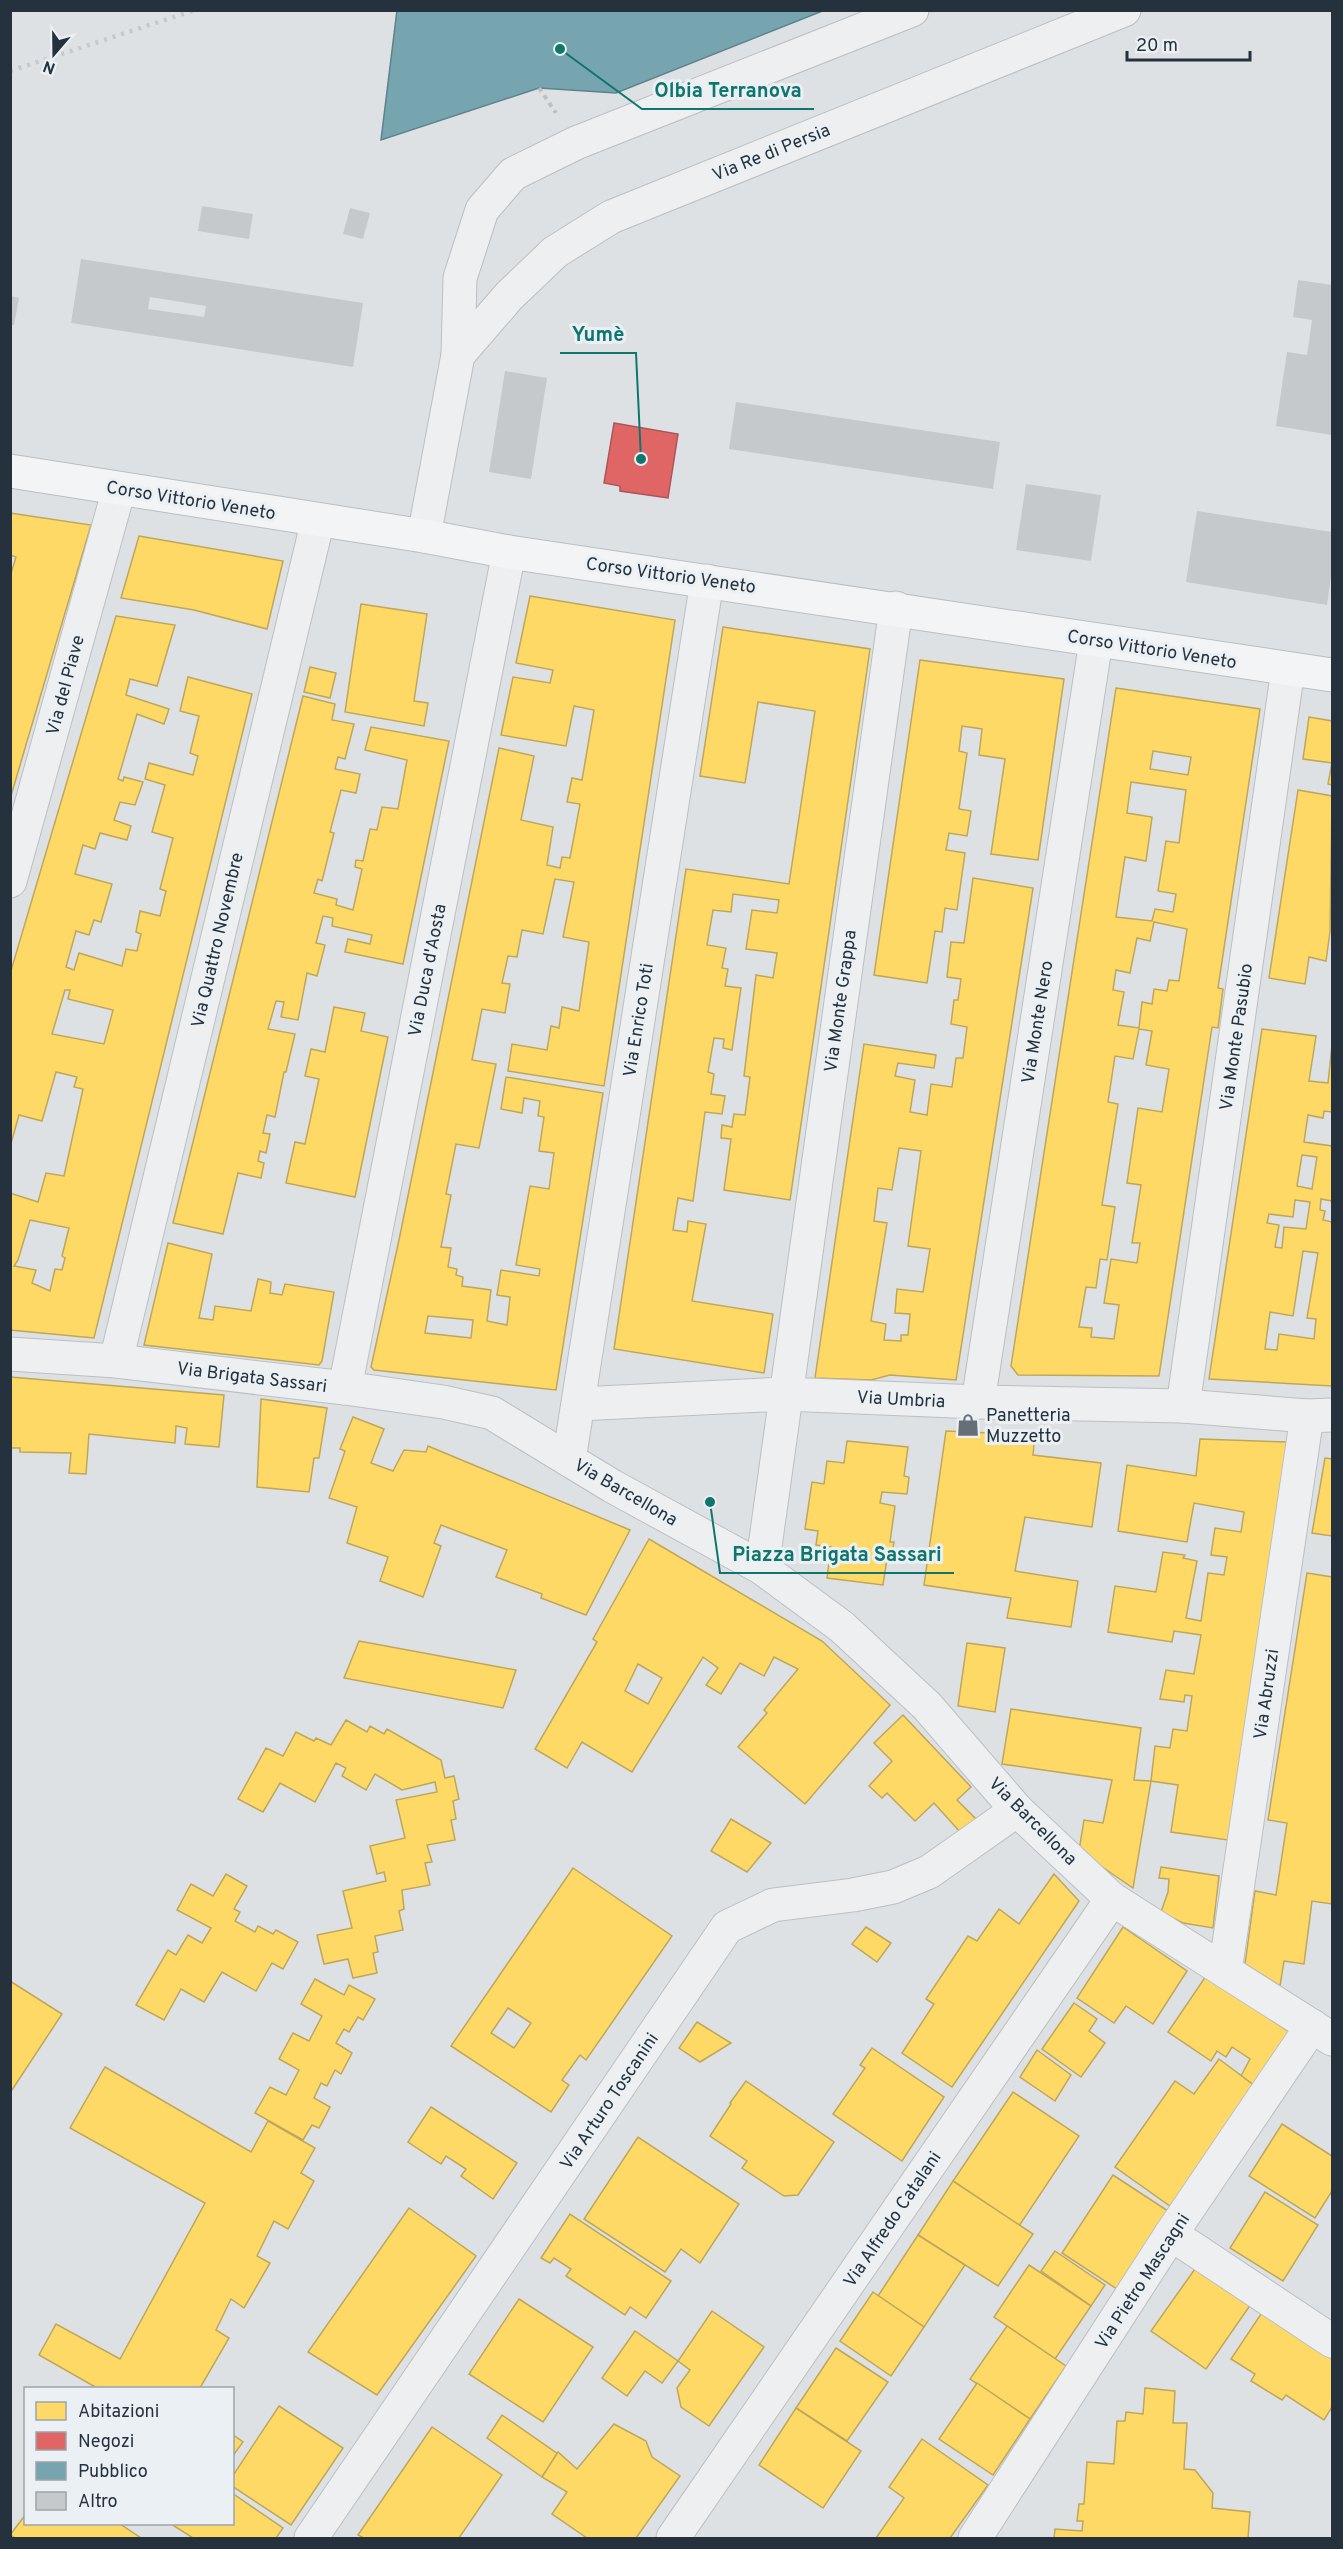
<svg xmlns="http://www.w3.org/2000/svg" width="1343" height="2549" font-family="Overpass,sans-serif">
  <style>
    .homes { fill: #ffd966; stroke: #bea75a; stroke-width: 1.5; fill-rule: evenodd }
    .shops { fill: #e06666; stroke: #a8565a; stroke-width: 1.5 }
    .public { fill: #76a5af; stroke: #5e828d; stroke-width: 1.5 }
    .building { fill: #c6c9cc; fill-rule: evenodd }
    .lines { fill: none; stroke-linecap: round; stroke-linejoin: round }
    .minor-casing { stroke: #bcbfc2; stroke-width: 35 }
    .major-casing { stroke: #babec2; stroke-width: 35 }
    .path { stroke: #bdc1c4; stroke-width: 4; stroke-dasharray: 4.5 4.5; stroke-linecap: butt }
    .minor { stroke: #edeff1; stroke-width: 33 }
    .major { stroke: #f2f4f5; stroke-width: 33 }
    .rail { stroke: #c6c9cc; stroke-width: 4.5; stroke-dasharray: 3 6; stroke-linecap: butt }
    .labels { text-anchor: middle; stroke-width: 6; stroke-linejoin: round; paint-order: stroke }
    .street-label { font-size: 18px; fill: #25313d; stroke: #ebf0f4 }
    .poi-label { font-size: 18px; fill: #25313d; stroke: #ebf0f4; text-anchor: start }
    .leader { fill: none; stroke: #0f766e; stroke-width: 2 }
    .callout-dot { fill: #0f766e; stroke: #ebf0f4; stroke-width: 2 }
    .callout-label { font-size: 20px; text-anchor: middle; font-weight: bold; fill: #0f766e; stroke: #ebf0f4; stroke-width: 6; stroke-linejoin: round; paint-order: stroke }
  </style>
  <rect width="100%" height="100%" fill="#dee1e4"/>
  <!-- homes -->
  <g class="homes">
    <polygon points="10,513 91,525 10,799 10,577 16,557 10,555"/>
    <polygon points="139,536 283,561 267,629 194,610 121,598"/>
    <path d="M530 596 675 620 604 1086 508 1071 512 1044 547 1050 551 1026 559 1028 562 1007 579 1011 589 942 563 937 574 882 555 879 543 934 522 930 517 957 508 956 502 983 510 984 505 1013 482 1009 472 1060 496 1064 479 1148 456 1144 446 1194 451 1195 441 1247 451 1248 448 1267 457 1269 456 1275 463 1277 462 1286 491 1290 487 1321 507 1325 510 1297 497 1295 501 1270 539 1276 540 1269 516 1265 530 1186 549 1189 554 1153 539 1151 544 1117 538 1116 540 1101 524 1098 522 1113 501 1109 506 1077 603 1093 556 1390 374 1370 371 1367 399 1240 499 748 534 756 521 820 553 827 547 865 560 868 562 857 570 858 580 804 567 802 572 778 582 780 594 710 574 706 566 746 501 735 513 677 550 683 553 670 516 663ZM428 1316 473 1320 471 1338 425 1333Z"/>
    <polygon points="361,604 427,614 414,701 428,703 424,726 345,712"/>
    <path d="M116 616 175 625 157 686 130 679 126 695 169 709 164 724 137 714 118 779 123 781 124 777 143 782 135 805 120 802 114 820 131 826 127 840 100 833 95 849 83 845 75 874 112 884 101 922 94 920 89 935 76 931 66 967 74 970 79 953 122 966 126 949 137 951 141 934 136 932 140 911 160 916 166 891 160 889 173 838 152 832 165 785 145 779 149 763 193 775 198 756 190 753 199 716 180 711 188 677 252 694 94 1338 10 1330V1193L38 1202 46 1173 64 1176 83 1089 74 1087 77 1077 56 1072 42 1121 19 1115 10 1147V974ZM65 990H70L68 999 113 1010 104 1044 52 1034ZM30 1220 69 1228 62 1256 65 1258 62 1270 55 1269 50 1291 32 1283 36 1270 14 1266 18 1260Z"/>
    <polygon points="723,627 870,649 790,1200 724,1190 731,1139 721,1138 722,1125 732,1127 734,1114 745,1115 750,1077 744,1076 756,975 773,978 777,953 746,949 752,910 777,913 779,900 733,894 731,912 713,910 707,945 726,948 722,968 728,969 725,986 741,988 732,1050 723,1048 724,1039 714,1038 708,1072 714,1074 711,1094 725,1096 722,1114 705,1112 693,1201 678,1198 673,1230 687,1232 688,1221 706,1224 692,1301 773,1314 764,1373 614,1349 686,869 789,884 815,711 758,702 745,783 700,776"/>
    <polygon points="920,660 1064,679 1038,860 991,854 1005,759 979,755 982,729 962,726 959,751 967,753 959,809 971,811 967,836 949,833 946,850 965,853 957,910 945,908 942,932 935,931 927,983 874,975"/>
    <polygon points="310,667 336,673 330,698 304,692"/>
    <path d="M1116 688 1260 709 1218 988 1223 989 1218 1028 1212 1027 1159 1376 1018 1375 1011 1366ZM1153 751 1191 757 1188 775 1150 769ZM1131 782 1186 790 1179 843 1166 841 1158 891 1176 894 1173 912 1155 909 1152 921 1116 917 1125 857 1146 861 1152 817 1127 813ZM1154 922 1187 929 1179 981 1169 980 1167 991 1154 989 1152 1004 1142 1002 1139 1028 1118 1025 1124 992 1113 990 1116 970 1130 973 1137 938 1150 941ZM1139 1029 1152 1031 1146 1065 1169 1069 1162 1112 1138 1108 1127 1183 1141 1185 1132 1243H1140L1137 1263 1111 1259 1104 1303 1119 1305 1114 1339 1091 1337 1092 1328 1079 1327 1086 1287 1096 1288 1100 1259 1107 1260 1115 1207 1102 1205 1118 1104 1108 1102 1115 1056 1133 1059Z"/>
    <polygon points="303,696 335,704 332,720 354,724 345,759 338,757 335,769 360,774 356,793 341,790 330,832 334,833 322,881 318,879 314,893 337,899 336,905 353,910 362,869 355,867 356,860 363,861 370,829 377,830 382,807 398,809 407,760 365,750 371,727 449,741 403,964 345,952 348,939 370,944 372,935 332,926 333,918 323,916 316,943 325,945 317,976 307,973 298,1020 281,1017 284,1002 276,1001 268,1029 295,1034 286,1072 284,1072 275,1117 267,1115 263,1133 270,1134 266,1153 260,1151 258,1161 264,1163 261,1178 238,1173 223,1234 173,1223"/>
    <polygon points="1309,717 1332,721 1332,785 1328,784 1332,763 1303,759"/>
    <polygon points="1298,790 1332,796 1330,932 1326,961 1309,957 1305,984 1269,978"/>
    <path d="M973 878 1033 888 956 1380 890 1375 871 1380 815 1378 864 1044 936 1055 934 1068 898 1063 895 1076 915 1080 910 1112 927 1115 931 1084 952 1087 956 1058H963L967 1027 951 1024 954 1000H958L961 979 947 977 951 942 964 943ZM899 1148 921 1151 908 1246 930 1249 923 1292 897 1289 895 1313 910 1314 908 1335H901V1341L884 1340 886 1324 871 1321 887 1223 874 1221 878 1188 892 1190Z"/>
    <polygon points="334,1007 365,1013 361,1031 388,1037 355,1197 286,1183 295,1142 305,1144 319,1079 305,1076 311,1049 325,1052"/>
    <path d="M1262 1029 1316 1036 1309 1081 1328 1083 1332 1045V1112L1324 1111 1323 1118 1308 1115 1304 1142 1332 1146V1201L1321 1199 1320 1210 1325 1211 1323 1220 1332 1222V1386L1209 1379ZM1302 1155 1317 1157 1312 1189 1297 1186ZM1295 1200 1310 1202 1306 1229 1284 1227 1282 1248 1275 1247 1279 1225 1267 1223 1269 1214 1293 1217ZM1303 1251 1318 1253 1307 1318 1316 1319 1314 1339 1279 1334 1277 1350 1265 1349 1270 1312 1293 1316Z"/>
    <polygon points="168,1243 212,1254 199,1318 213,1320 215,1306 251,1311 258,1279 271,1282 270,1293 282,1295 285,1284 334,1292 322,1361 319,1365 144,1345"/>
    <polygon points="10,1377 224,1395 219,1447 185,1444 187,1428 176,1426 175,1443 89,1434 86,1474 69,1473 71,1453 20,1452 20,1448 10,1448"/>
    <polygon points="261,1399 327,1408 319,1458 314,1458 309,1492 257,1487"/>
    <polygon points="353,1417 384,1429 371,1463 393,1471 404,1450 426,1452 428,1446 630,1530 586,1615 541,1598 542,1594 496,1577 507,1550 441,1525 434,1543 441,1546 423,1597 380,1581 388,1557 347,1543 357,1507 329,1498 345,1451 340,1449"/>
    <polygon points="946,1431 1035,1435 1033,1455 1101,1463 1092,1527 1025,1517 1015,1571 1078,1581 1071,1627 1007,1618 1011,1598 924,1585"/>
    <polygon points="1200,1439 1287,1442 1228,1840 1171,1832 1178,1785 1151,1781 1155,1746 1170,1748 1173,1729 1187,1731 1192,1696 1185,1695 1184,1702 1160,1699 1166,1670 1194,1674 1201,1635 1174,1631 1172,1642 1108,1632 1115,1586 1156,1592 1163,1552 1185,1555 1183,1558 1197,1561 1186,1618 1201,1621 1208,1573 1224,1575 1227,1557 1211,1555 1215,1528 1241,1532 1244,1512 1194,1503 1187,1542 1118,1531 1127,1465 1196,1476"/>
    <polygon points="847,1441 908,1447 904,1476 909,1477 907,1494 882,1492 880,1503 895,1506 890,1542 894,1542 891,1559 887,1559 883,1585 827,1578 831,1547 816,1545 818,1531 805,1529 812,1482 824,1484 827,1461 844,1463"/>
    <polygon points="1325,1458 1332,1459 1332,1536 1312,1533"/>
    <path d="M649 1539 822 1641 890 1705 805 1804 738 1747 767 1713 764 1710 798 1669 774 1657 764 1676 740 1663 721 1694 706 1685 718 1668 703 1657 632 1772 582 1742 567 1768 535 1749 597 1642 593 1639ZM638 1664 662 1678 648 1704 625 1691Z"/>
    <polygon points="1307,1573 1332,1577 1332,1904 1312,1901 1304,1964 1284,1961 1280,1986 1245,1964 1255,1891 1276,1895 1287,1823 1268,1820"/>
    <polygon points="359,1641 516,1670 503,1708 344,1678"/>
    <polygon points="967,1643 1005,1648 995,1712 958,1706"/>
    <polygon points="1011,1709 1141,1728 1134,1780 1151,1781 1133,1888 1079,1851 1084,1820 1103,1823 1112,1780 1002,1764"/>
    <polygon points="903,1715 971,1787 957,1800 976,1819 961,1833 934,1803 915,1821 887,1793 882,1798 869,1786 892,1761 874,1743"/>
    <polygon points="346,1720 367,1732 370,1726 384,1734 387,1729 441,1760 445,1778 454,1776 459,1799 453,1801 456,1819 451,1820 455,1840 427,1845 432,1862 425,1863 430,1885 402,1890 404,1909 399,1911 403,1930 375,1936 378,1952 373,1953 377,1973 353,1978 348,1959 324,1964 317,1935 352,1928 343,1891 386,1881 384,1872 377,1874 370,1846 405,1838 396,1800 437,1792 435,1782 402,1790 375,1774 366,1790 342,1776 346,1768 336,1763 315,1802 280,1783 263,1812 238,1799 266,1748 283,1756 296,1732 314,1741 316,1738 331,1745"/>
    <polygon points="731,1819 771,1843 747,1872 711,1851"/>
    <polygon points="1161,1867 1219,1876 1213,1928 1183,1923 1161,1912 1168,1892 1169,1879 1159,1878"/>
    <path d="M573 1868 672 1936 586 2060 580 2055 562 2080 569 2085 551 2112 451 2046ZM508 2008 531 2023 514 2048 491 2033Z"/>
    <polygon points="226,1874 247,1886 234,1909 240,1912 235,1921 255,1932 258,1926 273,1934 276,1930 298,1942 283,1969 272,1963 256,1991 222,1972 204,2002 181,1989 164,2020 136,2005 168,1950 176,1955 188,1935 202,1943 211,1928 177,1910 191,1884 213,1896"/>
    <polygon points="1054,1874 1079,1901 952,2087 902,2053 934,2004 926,1999 968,1936 977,1941 999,1909 1019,1924"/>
    <polygon points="866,1927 891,1943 877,1962 852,1944"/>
    <polygon points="1123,1927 1187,1971 1153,2024 1126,2006 1114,2023 1077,1998"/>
    <polygon points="1206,1976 1295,2036 1259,2089 1241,2076 1250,2059 1232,2047 1226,2057 1217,2051 1211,2061 1168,2032"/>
    <polygon points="315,1979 344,1995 349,1985 375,1999 363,2020 358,2017 349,2032 344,2029 336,2043 352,2053 341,2074 335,2070 327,2086 321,2083 314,2098 330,2107 319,2128 312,2125 303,2140 255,2113 270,2087 286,2095 299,2070 279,2059 293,2033 309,2041 322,2016 301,2004"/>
    <polygon points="10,1981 62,2014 10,2093"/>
    <polygon points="1074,2003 1097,2019 1089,2031 1105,2043 1081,2077 1042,2049"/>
    <polygon points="697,2022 731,2043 700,2062 679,2048"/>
    <polygon points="872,2048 944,2097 902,2161 833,2114 865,2068 860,2065"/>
    <polygon points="1037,2050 1071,2075 1055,2101 1020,2077"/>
    <polygon points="1219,2059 1259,2089 1174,2209 1115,2167 1175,2081 1194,2094"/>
    <polygon points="105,2067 251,2152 268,2121 315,2148 301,2173 314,2181 288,2229 274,2221 257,2256 270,2263 244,2308 231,2299 216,2330 229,2338 200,2388 97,2388 39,2355 56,2324 120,2359 205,2203 70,2128"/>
    <polygon points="746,2081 834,2142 798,2195 784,2196 742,2168 747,2161 710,2136 731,2104 730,2103"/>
    <polygon points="1013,2092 1079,2136 1019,2226 953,2181"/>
    <polygon points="431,2107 517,2163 493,2199 461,2176 466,2169 446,2156 441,2164 408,2142"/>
    <polygon points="1282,2124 1332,2156 1332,2191 1315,2218 1249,2176"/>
    <polygon points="638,2137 739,2204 700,2263 681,2249 665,2272 584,2219"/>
    <polygon points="1113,2175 1168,2211 1117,2289 1062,2253"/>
    <polygon points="953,2181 1033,2234 998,2286 918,2235"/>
    <polygon points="1265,2192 1318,2225 1283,2281 1230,2248"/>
    <polygon points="409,2208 476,2256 377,2395 308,2352"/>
    <polygon points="570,2214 671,2281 646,2318 630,2307 625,2315 566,2276 571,2269 554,2258 550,2263 541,2258"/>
    <polygon points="918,2235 965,2265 924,2327 878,2296"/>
    <polygon points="1055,2251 1105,2285 1091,2306 1041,2271"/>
    <polygon points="1029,2265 1091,2306 1055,2359 994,2317"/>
    <polygon points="1197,2266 1251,2304 1206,2369 1151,2331"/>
    <polygon points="873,2292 924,2327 891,2376 840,2341"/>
    <polygon points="519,2299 593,2347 543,2422 469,2374"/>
    <polygon points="712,2311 764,2347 709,2426 681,2407 677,2388 690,2370 678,2361"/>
    <polygon points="1263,2311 1332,2356 1332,2407 1324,2420 1286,2395 1282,2400 1251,2381 1255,2374 1231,2359"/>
    <polygon points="1007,2326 1066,2366 1030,2419 970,2379"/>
    <polygon points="635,2331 678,2361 662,2383 645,2371 627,2396 602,2378"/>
    <polygon points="836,2348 888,2382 847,2441 796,2408"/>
    <polygon points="977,2383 1030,2419 993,2475 939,2439"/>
    <polygon points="1145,2388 1175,2391 1173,2423 1187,2423 1184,2469 1195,2470 1213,2493 1212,2508 1250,2512 1248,2538 1054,2538 1055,2529 1082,2531 1083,2521 1077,2521 1079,2504 1084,2504 1087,2462 1114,2464 1117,2421 1125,2421 1126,2412 1143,2414"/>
    <polygon points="279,2406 343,2448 291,2525 232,2486 232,2477"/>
    <polygon points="796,2408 861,2451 823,2508 759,2465"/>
    <polygon points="502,2415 558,2454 542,2477 487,2438"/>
    <polygon points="614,2424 646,2441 652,2457 680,2476 636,2538 587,2538 552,2514 567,2492 542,2477 558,2452 577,2469"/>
    <polygon points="432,2427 502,2475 459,2538 364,2538 358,2535"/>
    <polygon points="232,2434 243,2442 232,2457"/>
    <polygon points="922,2439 988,2485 950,2538 876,2538 904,2498 889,2487"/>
    <polygon points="232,2493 283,2528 276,2538 193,2538 171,2524 232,2524"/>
    <polygon points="26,2514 26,2524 120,2524 141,2538 15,2538 10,2535"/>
  </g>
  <!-- shops -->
  <polygon class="shops" points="614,423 678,434 668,498 620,491 620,486 604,483"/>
  <!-- public -->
  <polygon class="public" points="397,10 523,11 825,10 616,93 539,88 381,140"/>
  <!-- building -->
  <g class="building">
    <polygon points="202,206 253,214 249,239 198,231"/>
    <polygon points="350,208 370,213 363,239 343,234"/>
    <path d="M81 259 363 303 353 367 71 323ZM150 297 206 306 204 317 148 309Z"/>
    <polygon points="1298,280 1332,285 1332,435 1276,426 1287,352 1307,355 1312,320 1293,317"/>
    <polygon points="10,296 19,298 14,325 10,325"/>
    <polygon points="505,371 547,378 531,479 489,472"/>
    <polygon points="736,402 1000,442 993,489 729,449"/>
    <polygon points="1026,484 1101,495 1091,561 1016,550"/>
    <polygon points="1197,511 1332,532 1332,569 1327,605 1186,582"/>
  </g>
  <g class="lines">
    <!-- minor casing -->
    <g class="minor-casing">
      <g id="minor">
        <polyline points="458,355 460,278 482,210 513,174 576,143 912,10"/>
        <polyline points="424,536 458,355 509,296 555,252 611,217 1124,10"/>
        <polyline points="10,881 119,489"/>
        <polyline points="10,1354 116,1361 345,1388 443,1402 492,1413 612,1486 762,1568 842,1627 927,1706 1017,1810 1112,1899 1332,2039"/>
        <polyline points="116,1361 318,520"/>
        <polyline points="345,1388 509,552"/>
        <polyline points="978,1402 1096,641"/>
        <polyline points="578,1404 785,1394 978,1402 1183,1406 1307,1416 1332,1415"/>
        <polyline points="1183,1406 1288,669"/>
        <polyline points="569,1460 707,581"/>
        <polyline points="762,1568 896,608"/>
        <polyline points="1225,1971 1307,1416"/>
        <polyline points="1171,2234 1332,2341"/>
        <polyline points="311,2538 727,1927 773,1905 853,1895 893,1887 929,1872 1017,1810"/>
        <polyline points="673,2538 1112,1899"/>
        <polyline points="975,2538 1171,2234 1312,2026"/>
      </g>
    </g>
    <!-- major casing -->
    <g class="major-casing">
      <polyline id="major" points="10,471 424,536 509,552 1332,675"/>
    </g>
    <!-- path -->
    <polyline class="path" points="539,88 556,113"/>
    <!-- minor -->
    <use href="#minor" class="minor"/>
    <!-- major -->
    <use href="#major" class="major"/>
    <!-- rail -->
    <polyline class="rail" points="10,71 195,10"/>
  </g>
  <!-- icons -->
  <defs>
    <g id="shop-bare" transform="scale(1.8)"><path d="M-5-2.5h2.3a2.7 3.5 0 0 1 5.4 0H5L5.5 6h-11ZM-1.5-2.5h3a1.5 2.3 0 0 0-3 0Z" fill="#666f77" stroke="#ebf0f4" stroke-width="2.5" paint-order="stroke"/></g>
  </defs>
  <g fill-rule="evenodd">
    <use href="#shop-bare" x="968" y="1425"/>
  </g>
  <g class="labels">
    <!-- street labels -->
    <g class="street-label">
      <text transform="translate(771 152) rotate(-22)" y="6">Via Re di Persia</text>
      <text transform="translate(191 500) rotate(9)" y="6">Corso Vittorio Veneto</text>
      <text transform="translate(671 575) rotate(8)" y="6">Corso Vittorio Veneto</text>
      <text transform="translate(1152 649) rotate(9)" y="6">Corso Vittorio Veneto</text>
      <text transform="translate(65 685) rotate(-75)" y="6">Via del Piave</text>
      <text transform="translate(217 940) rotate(-77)" y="6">Via Quattro Novembre</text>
      <text transform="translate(427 970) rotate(-79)" y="6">Via Duca d'Aosta</text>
      <text transform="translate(840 1001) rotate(-82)" y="6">Via Monte Grappa</text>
      <text transform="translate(638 1020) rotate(-81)" y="6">Via Enrico Toti</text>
      <text transform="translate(1037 1022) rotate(-81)" y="6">Via Monte Nero</text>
      <text transform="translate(1236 1037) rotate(-82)" y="6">Via Monte Pasubio</text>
      <text transform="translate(252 1377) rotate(7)" y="6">Via Brigata Sassari</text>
      <text transform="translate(901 1399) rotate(3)" y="6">Via Umbria</text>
      <text transform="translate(626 1492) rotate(30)" y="6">Via Barcellona</text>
      <text transform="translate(1266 1694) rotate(-82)" y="6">Via Abruzzi</text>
      <text transform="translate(1033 1821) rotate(45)" y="6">Via Barcellona</text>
      <text transform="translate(609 2101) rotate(-56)" y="6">Via Arturo Toscanini</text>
      <text transform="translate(892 2219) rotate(-56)" y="6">Via Alfredo Catalani</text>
      <text transform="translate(1142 2281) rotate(-57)" y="6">Via Pietro Mascagni</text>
    </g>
    <!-- poi labels -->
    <g class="poi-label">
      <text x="986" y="1421">Panetteria<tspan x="986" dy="21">Muzzetto</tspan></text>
    </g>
  </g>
  <!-- callouts -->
  <path class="leader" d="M560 49L642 109H814M641 459L636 353H560M710 1502L720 1573H954"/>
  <g class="callout-dot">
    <circle cx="560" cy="49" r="6"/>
    <circle cx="641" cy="459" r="6"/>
    <circle cx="710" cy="1502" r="6"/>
  </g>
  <g class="callout-label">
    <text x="728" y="97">Olbia Terranova</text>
    <text x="598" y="341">Yumè</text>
    <text x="837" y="1561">Piazza Brigata Sassari</text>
  </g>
  <!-- border -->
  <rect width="1343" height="2549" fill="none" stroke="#25313d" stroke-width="24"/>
  <!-- legend -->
  <rect x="24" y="2387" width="210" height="138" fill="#ebf0f4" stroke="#9ca4ab" stroke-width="1.5"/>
  <rect x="36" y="2402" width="30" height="18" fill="#ffd966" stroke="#9ca4ab" stroke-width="1.5"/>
  <text x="78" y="2417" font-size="18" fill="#25313d">Abitazioni</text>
  <rect x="36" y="2432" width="30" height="18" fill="#e06666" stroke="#9ca4ab" stroke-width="1.5"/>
  <text x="78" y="2447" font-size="18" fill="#25313d">Negozi</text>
  <rect x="36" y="2462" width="30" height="18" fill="#76a5af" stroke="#9ca4ab" stroke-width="1.5"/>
  <text x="78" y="2477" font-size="18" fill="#25313d">Pubblico</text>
  <rect x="36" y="2492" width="30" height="18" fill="#c6c9cc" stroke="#9ca4ab" stroke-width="1.5"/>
  <text x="78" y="2507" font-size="18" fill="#25313d">Altro</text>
  <!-- north arrow -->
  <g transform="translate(54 54) rotate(200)" stroke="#ebf0f4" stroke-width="4.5" paint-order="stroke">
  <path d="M0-4.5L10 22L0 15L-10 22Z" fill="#25313d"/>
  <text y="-9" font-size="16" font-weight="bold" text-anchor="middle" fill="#25313d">N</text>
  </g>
  <!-- scale -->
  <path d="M1127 51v9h123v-9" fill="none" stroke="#25313d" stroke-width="3"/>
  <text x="1136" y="51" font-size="18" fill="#25313d" stroke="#ebf0f4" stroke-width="4.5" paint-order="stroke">20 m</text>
</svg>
